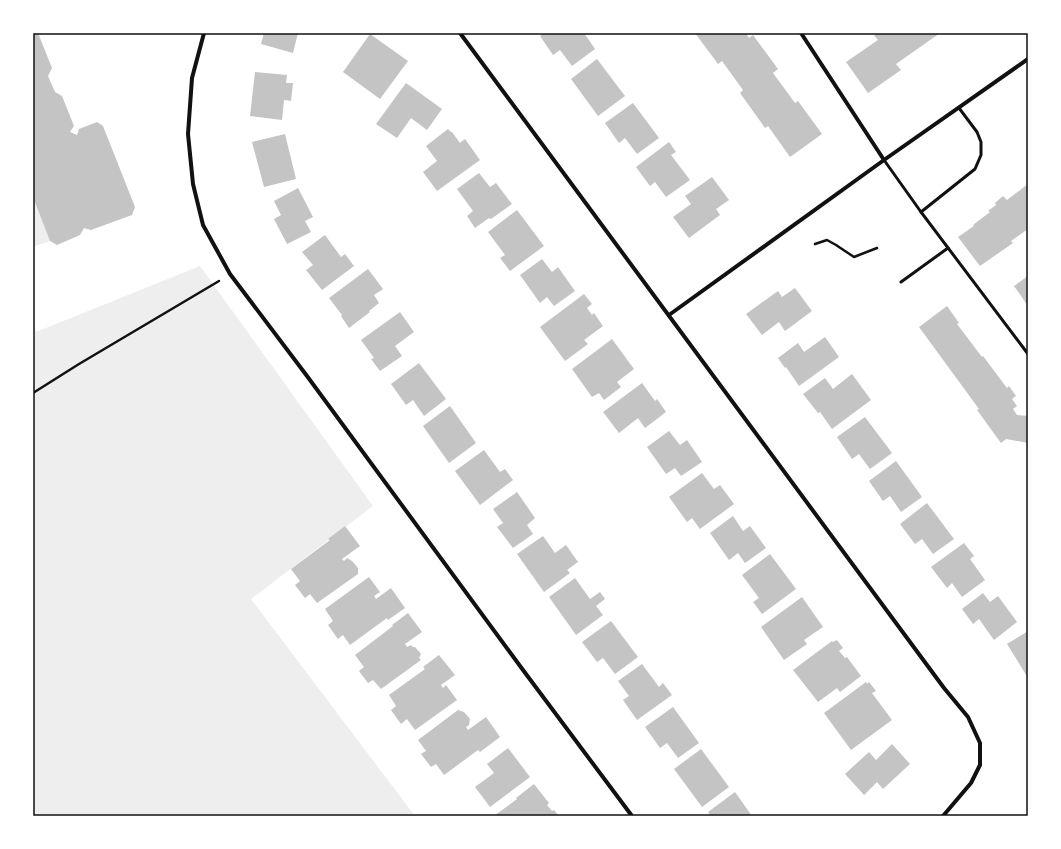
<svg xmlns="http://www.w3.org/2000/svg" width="1061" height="849" font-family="'Public Sans',sans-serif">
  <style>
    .green { fill: #eee }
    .building { fill: #c4c4c4 }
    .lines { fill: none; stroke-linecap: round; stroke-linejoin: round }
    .path { stroke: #111; stroke-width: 2.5 }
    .service { stroke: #111; stroke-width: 3 }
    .minor { stroke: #111; stroke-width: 4 }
    .neatline { fill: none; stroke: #111; stroke-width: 1.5 }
  </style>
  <rect width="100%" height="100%" fill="#fff"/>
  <!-- green -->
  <g class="green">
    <polygon points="33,193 50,241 33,247"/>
    <polygon points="200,266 373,506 251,599 415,816 33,816 33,324 36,332"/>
  </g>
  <!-- building -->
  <g class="building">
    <polygon points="33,33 38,33 52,68 48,76 55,92 62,96 74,126 70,132 77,135 79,129 97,122 103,126 135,207 132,215 91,230 84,228 80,235 57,245 50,241 33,197 33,186 34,183 33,180"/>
    <polygon points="264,33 298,33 293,53 261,44"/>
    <polygon points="544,33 584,33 595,49 572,66 560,50 553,55 540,36"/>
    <polygon points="695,33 746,33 749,38 753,35 778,69 773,73 795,103 798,101 822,134 790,157 768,126 765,128 740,93 743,90 722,61 718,64"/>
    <polygon points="877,33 940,33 896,64 901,70 868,93 846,62 878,40 874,35"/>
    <polygon points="370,34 408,61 380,99 343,72"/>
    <polygon points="597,59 625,96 598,116 571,79"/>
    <polygon points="255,72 287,75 286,83 293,83 291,101 284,100 282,120 250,116"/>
    <polygon points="406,83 442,109 427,130 411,118 397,138 376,124"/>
    <polygon points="633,103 659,138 637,154 625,138 619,143 605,123"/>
    <polygon points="448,129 451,132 452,132 460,143 465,139 480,160 437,191 423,172 437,161 426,146"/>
    <polygon points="285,134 296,179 264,187 252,142"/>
    <polygon points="669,142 676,152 671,155 690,180 666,197 655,182 650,186 636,167"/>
    <polygon points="479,173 490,187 496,183 512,204 491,219 489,218 475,228 467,216 473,211 457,189"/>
    <polygon points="712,177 729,200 716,209 720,215 689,238 673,217 691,204 685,196"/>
    <polygon points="1028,184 1028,229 1011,241 1013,243 980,266 958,237 974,226 973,225 990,212 988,211 996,205 995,203 1003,196 1007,200"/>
    <polygon points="298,188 313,217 305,221 311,232 287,244 274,219 281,215 274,201"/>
    <polygon points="517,210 544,246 510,271 500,258 505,255 488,232"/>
    <polygon points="325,235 341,257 345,254 354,266 322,290 306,270 313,265 302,252"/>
    <polygon points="542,259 552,272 558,267 575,291 554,306 547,297 540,303 520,275"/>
    <polygon points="368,269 383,289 374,295 379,303 369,311 370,312 349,328 341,316 342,315 329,298"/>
    <polygon points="1028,276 1028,306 1014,286"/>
    <polygon points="795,288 812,311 785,331 779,322 762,335 746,314 778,291 782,297"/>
    <polygon points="584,294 592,304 587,308 592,315 594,313 603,326 584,340 588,344 565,361 540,327"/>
    <polygon points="947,306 959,323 957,324 982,357 983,356 1007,388 1009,386 1016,396 1012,399 1017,406 1013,409 1017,415 1028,416 1028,443 1006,439 1001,443 977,410 979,409 919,327"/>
    <polygon points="400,312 414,332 395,346 402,356 380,371 371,359 374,358 361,340"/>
    <polygon points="825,337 839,357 799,386 786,367 785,368 778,358 798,343 804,352"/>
    <polygon points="612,339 634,369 617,382 621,387 604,400 599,393 592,397 572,369"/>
    <polygon points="419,363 446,399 424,416 413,400 406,405 391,384"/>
    <polygon points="852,374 871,400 832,429 820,412 818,413 803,394 825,378 833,389"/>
    <polygon points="642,383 655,401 657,399 666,412 645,428 638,418 619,433 603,412"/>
    <polygon points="450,406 476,443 449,463 423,426"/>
    <polygon points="865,417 892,453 870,469 859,454 852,459 837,437"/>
    <polygon points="669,431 680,445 687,440 702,462 681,476 675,468 666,474 647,447"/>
    <polygon points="484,450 500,472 505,469 513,480 480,505 455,471"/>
    <polygon points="896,461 922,497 901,512 890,496 883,501 869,481"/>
    <polygon points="702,473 714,489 720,485 734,504 700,529 692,518 687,522 669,497"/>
    <polygon points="517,492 535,518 527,525 533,534 513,548 497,527 503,523 493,509"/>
    <polygon points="927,503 954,539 933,554 922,539 915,544 900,524"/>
    <polygon points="733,516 743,531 750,526 766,548 745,563 738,553 729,560 710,533"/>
    <polygon points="345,526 360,546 342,559 344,561 347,558 352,561 358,568 358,574 317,603 310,594 305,598 295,585 300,581 291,569 330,540 328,539"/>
    <polygon points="543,536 555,553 566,545 578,562 567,570 570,573 544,592 517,554"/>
    <polygon points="964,543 974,556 970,559 985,580 962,597 952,583 947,588 931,567"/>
    <polygon points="770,554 796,589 762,614 753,602 759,598 742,575"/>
    <polygon points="369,577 380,592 374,596 376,599 391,588 405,608 388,620 387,618 350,645 343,635 338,639 328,625 333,621 325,609"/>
    <polygon points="575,578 590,599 600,592 605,599 596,606 603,615 576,635 549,597"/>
    <polygon points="983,593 990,602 998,596 1017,622 994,640 979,619 973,624 962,609"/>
    <polygon points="802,597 823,627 804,640 807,644 784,660 761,627"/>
    <polygon points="408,613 422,632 405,644 407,647 411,645 413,647 415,647 421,654 419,658 421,660 381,689 373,680 368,683 359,671 364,667 355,655 393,626 392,625"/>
    <polygon points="611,621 638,657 615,674 603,658 597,662 582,642"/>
    <polygon points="1028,631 1028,678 1007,644"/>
    <polygon points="837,640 843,648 839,651 845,658 847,657 861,676 840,692 837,688 818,702 793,670 832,641 833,642"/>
    <polygon points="439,655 455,675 441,685 443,688 446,685 457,700 415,730 407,719 401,724 391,710 396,706 389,695 425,669 423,667"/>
    <polygon points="642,664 659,687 663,683 672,695 637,720 623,700 629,696 618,681"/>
    <polygon points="866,682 867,684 869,682 876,691 872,693 892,720 851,750 824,713"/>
    <polygon points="673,707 699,743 678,758 667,743 660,748 645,727"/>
    <polygon points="458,710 464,712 470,719 469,725 466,727 468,730 486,717 500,737 480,752 478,750 444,775 436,764 431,767 421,754 426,751 418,740"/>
    <polygon points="892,744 910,764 883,789 877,782 864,795 845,774 869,752 876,760"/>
    <polygon points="508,748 530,777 490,807 475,787 494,773 487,764"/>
    <polygon points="701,749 729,787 702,807 674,769"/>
    <polygon points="534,784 549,803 547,805 552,811 554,810 559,816 494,816 517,799 516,798"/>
    <polygon points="735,792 752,816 711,816 708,812"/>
  </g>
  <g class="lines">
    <!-- path -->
    <g class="path">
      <polyline points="815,244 827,240 836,245 854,257 877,248"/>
      <polyline points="33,393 79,364 219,281"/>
    </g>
    <!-- service -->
    <g class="service">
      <polyline points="884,160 921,212 1028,354"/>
      <polyline points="921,212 975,169 981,155 981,142 977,132 959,108"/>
      <polyline points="901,282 948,248"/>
    </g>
    <!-- minor -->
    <g class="minor">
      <polyline points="204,33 192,78 188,134 193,184 203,225 230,274 307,376 523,670 632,816"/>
      <polyline points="460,33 944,688 968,717 980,743 980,765 971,783 943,816"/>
      <polyline points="801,33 884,160"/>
      <polyline points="669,315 884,160 1028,59"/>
    </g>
  </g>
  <!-- border -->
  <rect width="1061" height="849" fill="none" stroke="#ffffff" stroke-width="68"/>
  <rect x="34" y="34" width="993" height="781" class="neatline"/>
</svg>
